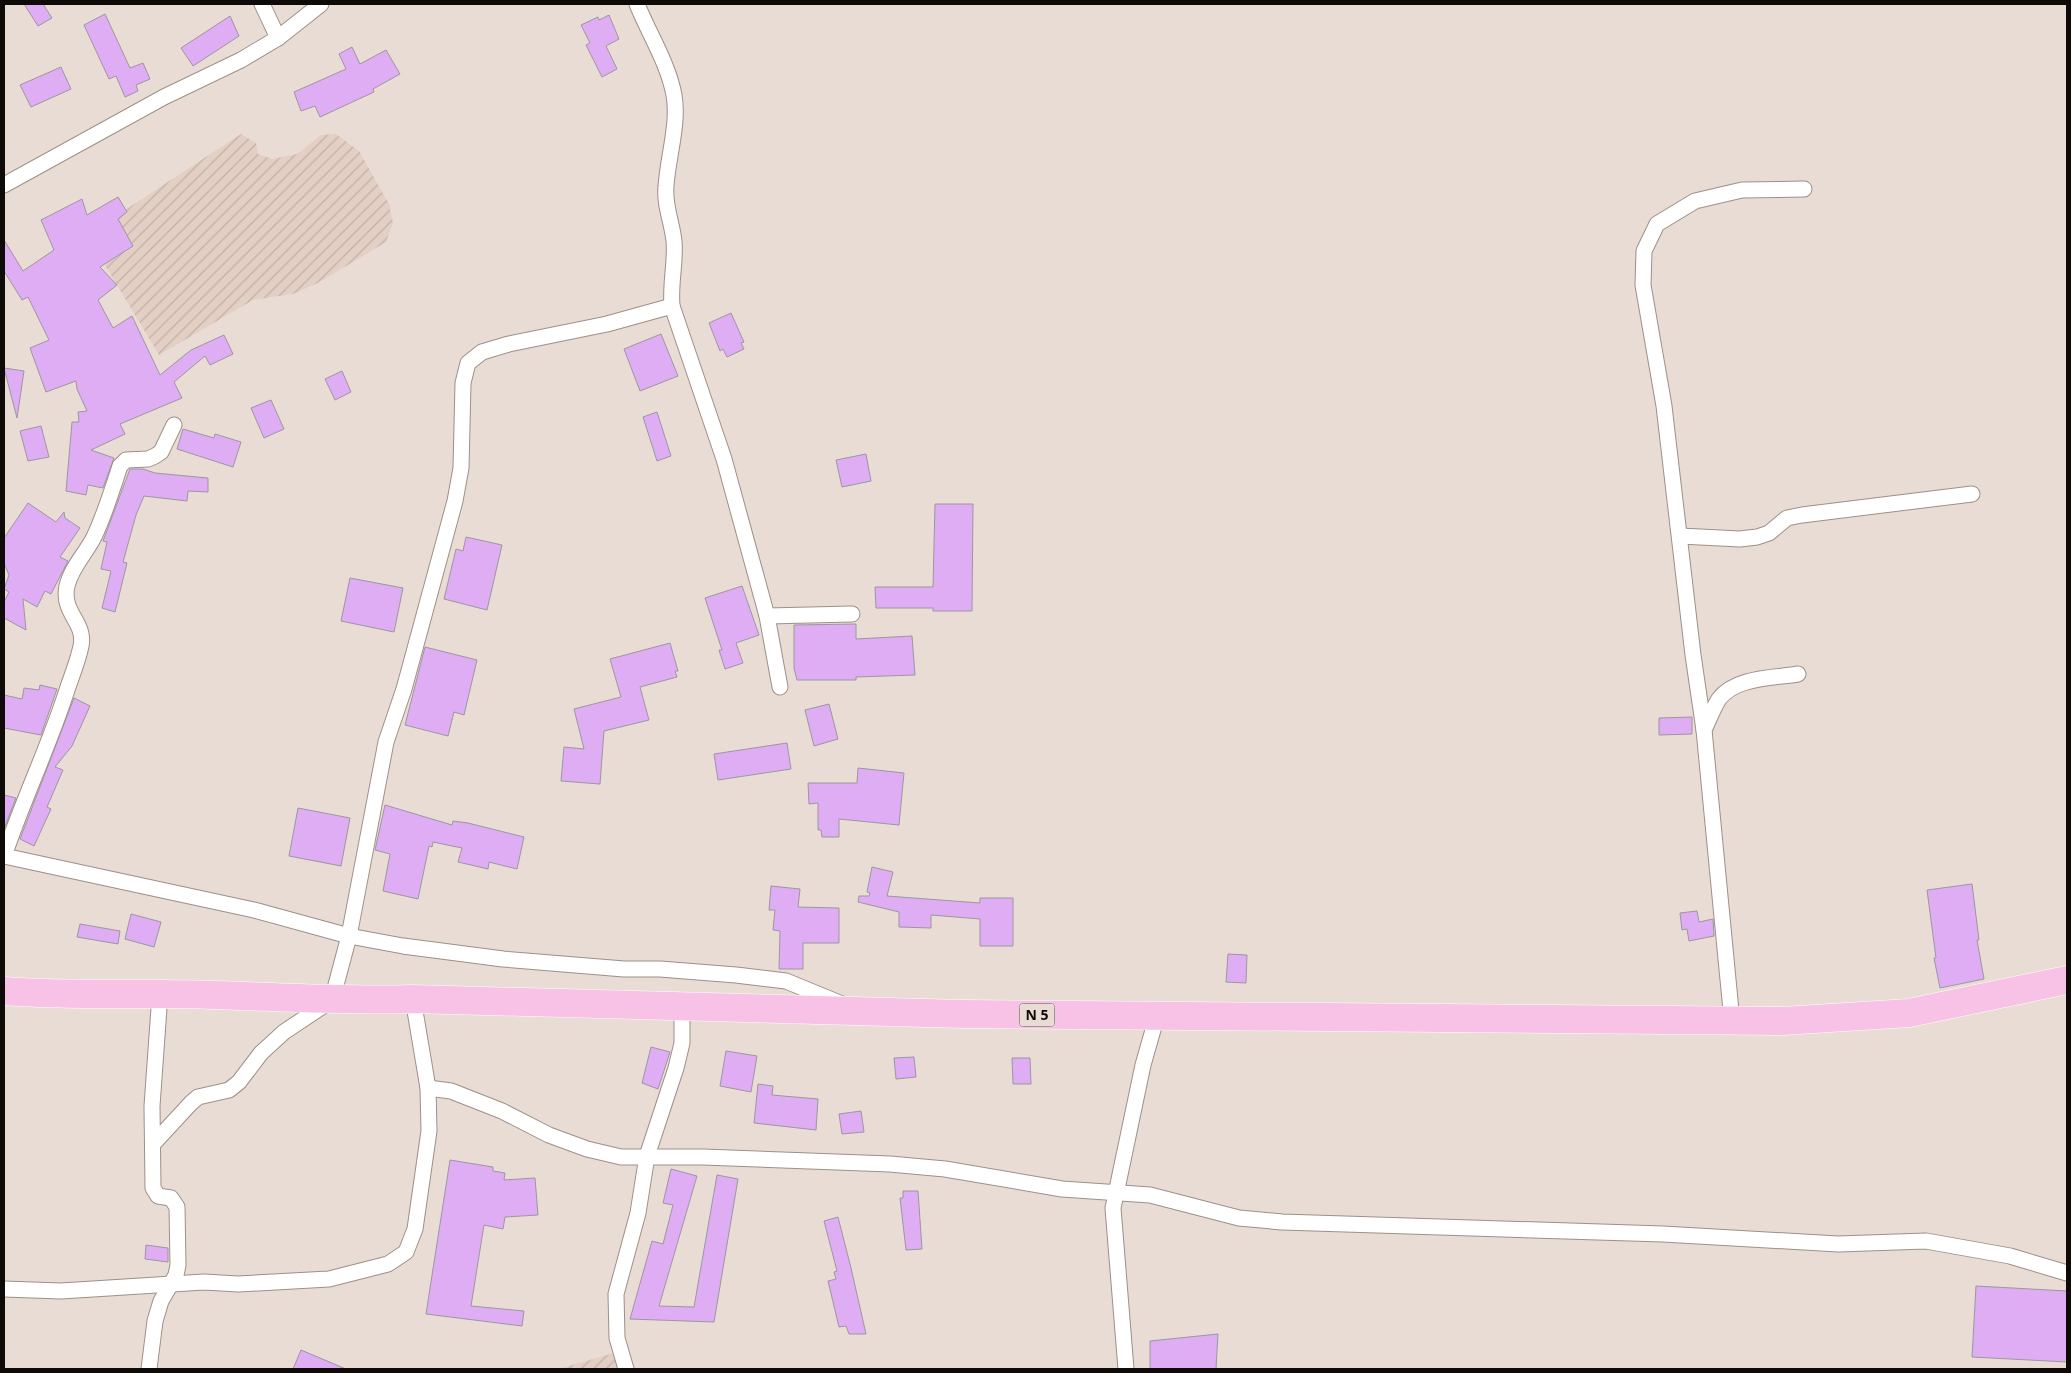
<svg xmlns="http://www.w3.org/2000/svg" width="2071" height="1373" font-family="'Open Sans',sans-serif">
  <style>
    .industrial { fill: url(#industrial-furrows) }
    .building { fill: #deadf4; stroke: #9d96a1 }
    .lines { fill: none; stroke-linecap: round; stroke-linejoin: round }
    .street-casing { stroke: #9c9089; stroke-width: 17 }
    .highway-casing { stroke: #fff; stroke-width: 29 }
    .street { stroke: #fff; stroke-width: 15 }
    .highway { stroke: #f7c2e5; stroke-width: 28 }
    .labels { text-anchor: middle; stroke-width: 4; stroke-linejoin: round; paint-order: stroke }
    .shield { fill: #e9dcd4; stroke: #504945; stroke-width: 1 }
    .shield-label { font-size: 14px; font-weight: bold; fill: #0e0a08 }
  </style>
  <defs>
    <pattern id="industrial-furrows" width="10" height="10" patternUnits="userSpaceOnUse" patternTransform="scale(1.25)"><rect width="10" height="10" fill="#e4cfc4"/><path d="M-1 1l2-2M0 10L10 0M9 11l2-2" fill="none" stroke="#c2b0a7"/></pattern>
  </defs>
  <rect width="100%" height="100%" fill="#e9dcd4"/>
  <!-- industrial -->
  <g class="industrial">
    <polygon points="241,134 256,143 258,154 272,159 297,154 321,135 336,134 359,151 389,204 393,223 386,242 318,283 293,294 253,300 159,355 87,235"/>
    <polygon points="621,1351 623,1369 558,1369"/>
  </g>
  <!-- building -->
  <g class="building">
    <polygon points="24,4 43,4 52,18 38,26"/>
    <polygon points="105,14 130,68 143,63 150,79 136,85 138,91 125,97 116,76 109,79 84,25"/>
    <polygon points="609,15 619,39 606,46 617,69 602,77 586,45 590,43 581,25 598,17 599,20"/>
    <polygon points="230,16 239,36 193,66 181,48"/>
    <polygon points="352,47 360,64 386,50 400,74 373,89 374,92 320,117 315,106 301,111 294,92 346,69 339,54"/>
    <polygon points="61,67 71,89 31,107 20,85"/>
    <polygon points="118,197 127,212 118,219 133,246 100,267 117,285 98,300 113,328 132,316 160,375 191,350 224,335 233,354 210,365 205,356 174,382 182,398 120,424 125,434 91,450 114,458 103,488 88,485 86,495 66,491 72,422 79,422 78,412 87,411 77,389 76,381 46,392 30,348 49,340 28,297 22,300 4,271 4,240 23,271 54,250 41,220 82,199 87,215"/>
    <polygon points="731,313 744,342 741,343 744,349 727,357 723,349 720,351 709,323"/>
    <polygon points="661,334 678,376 640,391 624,349"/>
    <polygon points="4,368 24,371 17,418"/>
    <polygon points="342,371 351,392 335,400 325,379"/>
    <polygon points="271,400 284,429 264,438 251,408"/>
    <polygon points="657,412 671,456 657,461 643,417"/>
    <polygon points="41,426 49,457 28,461 20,431"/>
    <polygon points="183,429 214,438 215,434 241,442 233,467 177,449"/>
    <polygon points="866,454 871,481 842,487 836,460"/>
    <polygon points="130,469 143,469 155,473 208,478 208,492 188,491 187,501 144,496 136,515 123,562 127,563 115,612 102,608 111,571 101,569 107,542 103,541"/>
    <polygon points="28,503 56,522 64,512 65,518 80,528 60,557 68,561 51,594 45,591 37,607 23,599 26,630 4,618 4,602 9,592 4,589 9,575 4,563 4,538"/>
    <polygon points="935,504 973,504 972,611 933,611 933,608 876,608 875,587 933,587"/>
    <polygon points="466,537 502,545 487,610 444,599 456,549 463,551"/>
    <polygon points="350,578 403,588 394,632 341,621"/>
    <polygon points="742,586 759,635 736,643 743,663 725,669 719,650 722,650 705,598"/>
    <polygon points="856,624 856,639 912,636 915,675 856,677 856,680 797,680 794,668 794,625"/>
    <polygon points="670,643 678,671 675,671 677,677 640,687 649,720 604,731 600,784 561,781 564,747 584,749 574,709 621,697 610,659"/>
    <polygon points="425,647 477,660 464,715 454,712 448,736 405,725"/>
    <polygon points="40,685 57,689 41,735 4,728 4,695 22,699 24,688 39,690"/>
    <polygon points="74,698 90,706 72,746 55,767 63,770 47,807 51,809 34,846 20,839"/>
    <polygon points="829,704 838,739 814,746 805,710"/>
    <polygon points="1692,717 1692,734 1659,735 1659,718"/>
    <polygon points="787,743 791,769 718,780 714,754"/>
    <polygon points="858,768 904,773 899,825 839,819 839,837 822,837 821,830 818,830 818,803 809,804 808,783 857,783"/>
    <polygon points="4,795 16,798 4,829"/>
    <polygon points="385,805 452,825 453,821 468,823 524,837 517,869 489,862 488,869 458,862 462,848 433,842 432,847 429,846 418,899 383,891 390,854 375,850"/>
    <polygon points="298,808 350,818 341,866 289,856"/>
    <polygon points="872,867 893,872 887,896 980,903 980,898 1013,898 1013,946 980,946 980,919 931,915 931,928 899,927 899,912 858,902 859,896 869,896 870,893 867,892"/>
    <polygon points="1972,884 1979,940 1977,940 1984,979 1940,988 1934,958 1936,958 1927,890"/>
    <polygon points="771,886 800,889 798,907 839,908 839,943 803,943 803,969 779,969 780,931 773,930 775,910 769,910"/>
    <polygon points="1697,911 1699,922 1713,919 1714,936 1689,941 1687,929 1682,930 1680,913"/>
    <polygon points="131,914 161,922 154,947 125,939"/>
    <polygon points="80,924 120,931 118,944 77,937"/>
    <polygon points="1228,954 1247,955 1246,983 1226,982"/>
    <polygon points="651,1047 670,1052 658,1089 642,1083"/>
    <polygon points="726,1051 757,1056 751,1092 720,1086"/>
    <polygon points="914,1057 916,1077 896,1079 894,1058"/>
    <polygon points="1012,1058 1030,1058 1031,1084 1013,1084"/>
    <polygon points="758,1084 773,1086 772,1095 818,1099 816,1130 754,1123"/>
    <polygon points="861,1111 864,1132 842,1134 839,1114"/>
    <polygon points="450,1160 493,1167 493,1171 505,1173 504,1180 535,1178 538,1215 505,1217 503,1229 484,1225 471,1306 524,1311 522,1326 426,1314"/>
    <polygon points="671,1169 697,1176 659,1306 694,1307 717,1175 738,1179 714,1322 630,1319 652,1241 663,1244 673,1205 663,1203"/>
    <polygon points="903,1191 918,1191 922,1249 906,1250 900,1198 903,1198"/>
    <polygon points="838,1217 851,1268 866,1334 849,1334 846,1326 839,1327 828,1281 836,1279 834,1272 837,1271 824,1221"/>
    <polygon points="146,1245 168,1248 168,1262 145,1259"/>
    <polygon points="1976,1286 2067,1291 2067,1362 1972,1357"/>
    <polygon points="1218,1334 1216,1369 1150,1369 1150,1341"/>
    <polygon points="301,1350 346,1369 293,1369"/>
  </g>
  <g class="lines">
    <!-- street casing -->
    <g class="street-casing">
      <g id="street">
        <polyline points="262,4 278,38"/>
        <path d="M637 4C649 34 668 63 674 95 679 124 668 156 666 186 664 205 672 222 674 241 676 262 670 282 672 306L724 459 767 616 780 687"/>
        <polyline points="4,185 164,97 241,60 278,38 321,4"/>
        <polyline points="1680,536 1740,539 1757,537 1769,533 1787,518 1802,515 1972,494"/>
        <polyline points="767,616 852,614"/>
        <path d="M1704 730C1709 720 1713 708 1719 699 1735 677 1774 678 1798 674"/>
        <polyline points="4,856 254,910 349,936 403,946 503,959 624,969 660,969 736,975 786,981 842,1004"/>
        <path d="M4 856C23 800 49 746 67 690 72 675 78 661 81 646 86 622 61 613 67 586 71 568 86 553 94 537 105 514 112 490 120 466L126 460 148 459 155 456 161 452 174 425"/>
        <polyline points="1732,1021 1704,730 1693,655 1664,406 1643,285 1644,251 1657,224 1695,201 1742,190 1804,189"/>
        <polyline points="428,1088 451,1091 502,1111 549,1135 587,1149 621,1157 703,1157 890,1164 945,1169 1062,1189 1150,1195 1239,1218 1282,1222 1663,1234 1838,1244 1926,1241 2010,1256 2067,1273"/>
        <polyline points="154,1143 191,1103 198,1097 229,1090 239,1082 261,1053 284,1032 332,1000 349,936 386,742 404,689 455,501 461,468 463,383 468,363 482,352 509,344 607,324 672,306"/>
        <polyline points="4,1289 61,1291 204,1282 238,1284 329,1279 388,1264 406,1252 415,1229 429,1131 428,1088 413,999"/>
        <polyline points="149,1369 155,1321 161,1301 176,1275 178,1265 177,1207 171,1198 158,1196 153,1188 152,1106 160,994"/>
        <polyline points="626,1369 617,1338 616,1294 638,1213 647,1156 676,1068 682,1043 682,1007"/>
        <polyline points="1126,1369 1113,1208 1143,1065 1157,1016"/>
      </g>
    </g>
    <!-- highway casing -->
    <g class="highway-casing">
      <path id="highway" d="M4 991C56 995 107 994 159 994 244 994 328 1002 413 999L963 1014 1783 1021 1909 1013 2067 980"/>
    </g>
    <!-- street -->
    <use href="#street" class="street"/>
    <!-- highway -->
    <use href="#highway" class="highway"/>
  </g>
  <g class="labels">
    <!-- shield labels -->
    <rect class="shield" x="1019.5" y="1003.5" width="35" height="23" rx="4"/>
    <g class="shield-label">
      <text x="1037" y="1020">N 5</text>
    </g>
  </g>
  <!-- border -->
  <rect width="2071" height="1373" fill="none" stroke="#0e0a08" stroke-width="10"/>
</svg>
